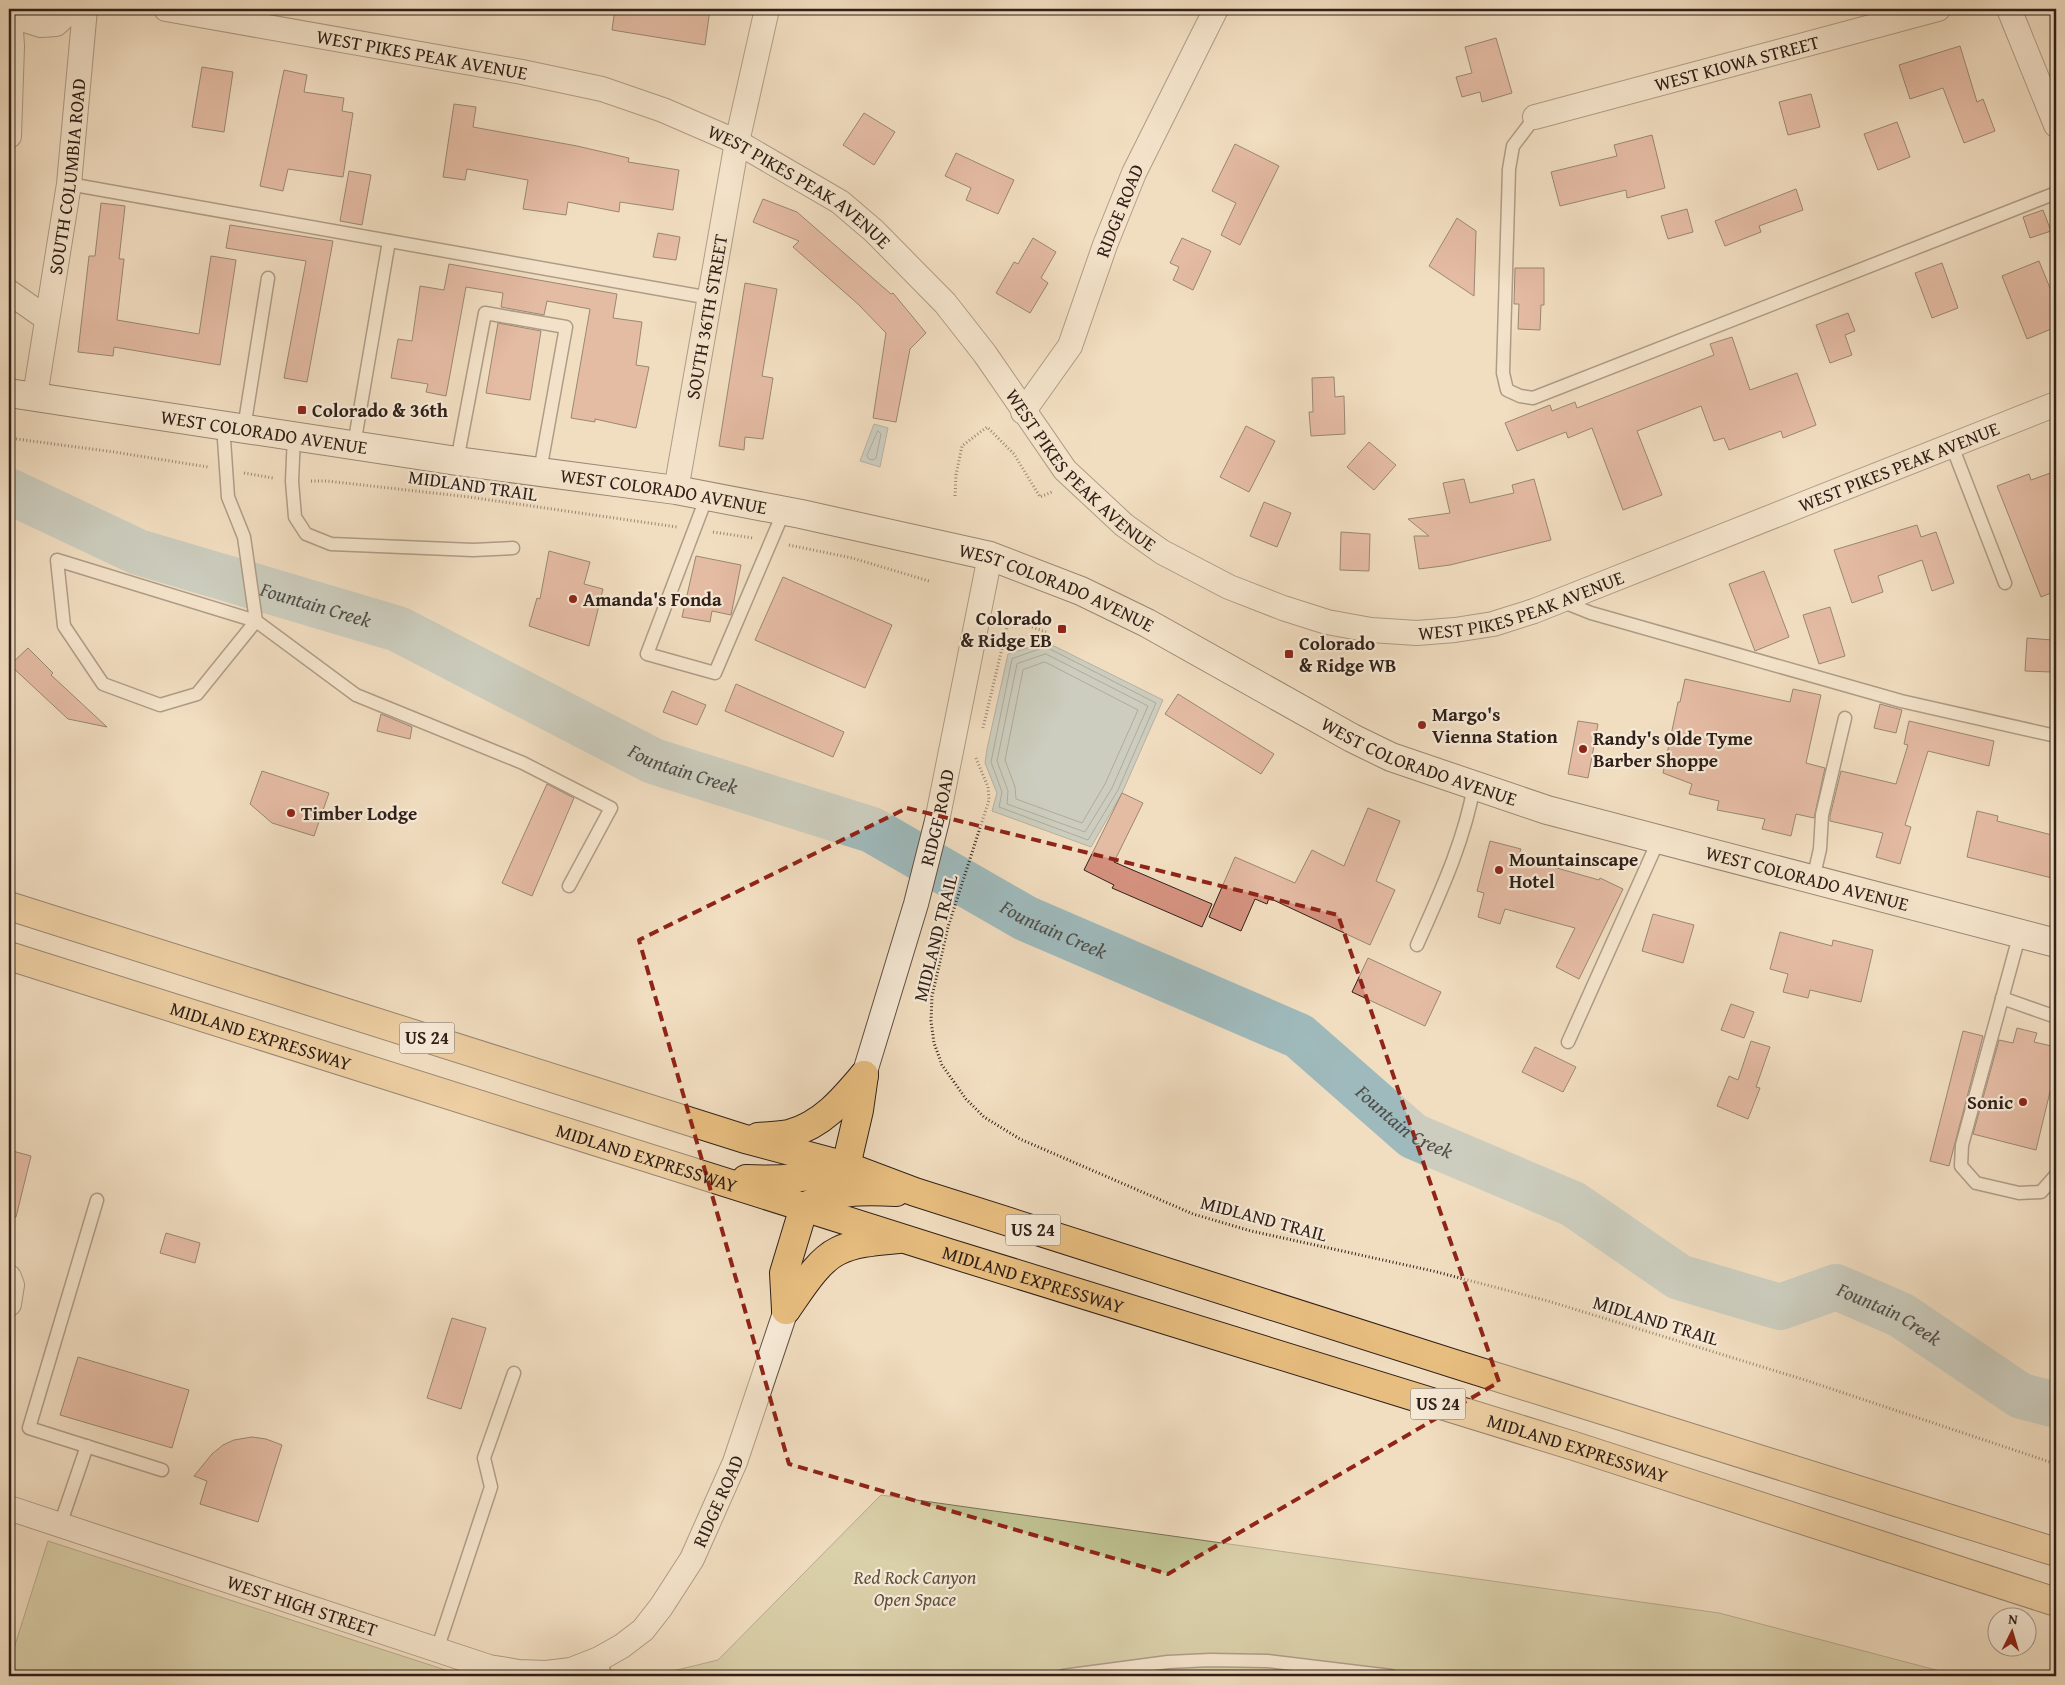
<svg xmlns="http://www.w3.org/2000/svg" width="2065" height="1685" font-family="'Gentium Book Plus',serif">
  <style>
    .green { fill: #bec090; stroke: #777054 }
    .water { fill: #9fbabc; stroke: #737c7b }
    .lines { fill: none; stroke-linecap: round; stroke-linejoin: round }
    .shore { stroke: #686d6a; stroke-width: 1 }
    .river { stroke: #9fbabc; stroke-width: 46 }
    .building { fill: #d69380; stroke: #302019 }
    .lane-casing { stroke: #604f43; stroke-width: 15 }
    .street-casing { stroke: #604f43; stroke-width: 26 }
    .secondary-casing { stroke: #302019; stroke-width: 30 }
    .highway-casing { stroke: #302019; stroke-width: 30 }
    .path { stroke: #302019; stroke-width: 3; stroke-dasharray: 1 2.5; stroke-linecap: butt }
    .lane { stroke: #f6e9d6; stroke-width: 12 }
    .street { stroke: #f6e9d6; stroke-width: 24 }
    .secondary { stroke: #f6e9d6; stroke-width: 28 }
    .highway { stroke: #e8be80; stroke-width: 28 }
    .marked { fill: none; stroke: #8f2418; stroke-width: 4; stroke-dasharray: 10 6; stroke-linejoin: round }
    .poi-dot { fill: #8f2418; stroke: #f6e9d6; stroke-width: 2 }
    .labels { text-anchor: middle; stroke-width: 4.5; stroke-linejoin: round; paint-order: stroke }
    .shield { fill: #f6e9d6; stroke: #6b5c52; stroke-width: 1 }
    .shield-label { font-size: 18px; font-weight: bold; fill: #302019 }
    .street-label { font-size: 19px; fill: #302019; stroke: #f6e9d6 }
    .poi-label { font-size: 19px; font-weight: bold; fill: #302019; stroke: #f6e9d6; text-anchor: start }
    .park-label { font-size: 19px; font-style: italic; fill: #5b503d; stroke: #f6e9d6 }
    .water-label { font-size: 20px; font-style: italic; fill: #514e4a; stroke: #f6e9d6 }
  </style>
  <rect width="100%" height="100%" fill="#f1ddc0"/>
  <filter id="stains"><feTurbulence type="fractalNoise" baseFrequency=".004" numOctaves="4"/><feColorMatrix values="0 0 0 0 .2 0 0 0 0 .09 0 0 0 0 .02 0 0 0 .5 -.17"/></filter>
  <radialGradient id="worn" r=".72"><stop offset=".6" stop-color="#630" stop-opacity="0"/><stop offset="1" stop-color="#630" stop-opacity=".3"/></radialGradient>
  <!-- green -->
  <g class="green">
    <polygon points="881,1495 1719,1613 1959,1676 652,1676 718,1660"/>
    <polygon points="48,1541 458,1674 463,1676 9,1676 9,1664"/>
  </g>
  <!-- water -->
  <g class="water">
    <polygon points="874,424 888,428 880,467 860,461"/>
    <polygon points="1046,642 1163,700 1122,793 1091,847 992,811 997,793 985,763 987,749 1008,654"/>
  </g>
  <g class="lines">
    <!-- shore -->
    <g class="shore">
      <polygon points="878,431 881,434 876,458 873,460 869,459 867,456"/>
      <polygon points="1046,647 1156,703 1118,790 1088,840 999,807 1002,792 991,762 1012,659"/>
      <polygon points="1046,654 1148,706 1112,788 1085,832 1007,804 1008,791 997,761 1017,664"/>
      <polygon points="1045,662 1138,710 1105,784 1082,823 1016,799 1015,787 1005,760 1023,670"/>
    </g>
    <!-- river -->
    <path class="river" id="s1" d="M9 491 138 552 398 629 653 761 872 830 1025 918 1299 1036 1413 1136 1573 1204 1679 1277 1780 1307 1836 1287 1901 1315 2021 1396 2056 1405"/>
  </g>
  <!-- building -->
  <g class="building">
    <polygon points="615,9 710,9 705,45 612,30"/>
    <polygon points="1496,38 1512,93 1482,102 1480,92 1462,97 1456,77 1472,73 1465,47"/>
    <polygon points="1960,46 1977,102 1983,99 1995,131 1964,143 1943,88 1910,99 1899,65"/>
    <polygon points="202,67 233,72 224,132 192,127"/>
    <polygon points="284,70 307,75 304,92 344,98 342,111 353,113 343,177 288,169 283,191 260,186"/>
    <polygon points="1811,94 1820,127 1788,135 1779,102"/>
    <polygon points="454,104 476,107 473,127 577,146 629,158 628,162 679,170 673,210 620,202 619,212 568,202 566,215 523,209 528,180 467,169 465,180 443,177"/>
    <polygon points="864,113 895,132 874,165 843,145"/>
    <polygon points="1897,122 1910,157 1878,170 1864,134"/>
    <polygon points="1652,135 1665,188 1627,198 1626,190 1560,206 1551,172 1617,156 1614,145"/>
    <polygon points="1235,144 1279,166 1240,245 1221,235 1236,203 1212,191"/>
    <polygon points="956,153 1014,180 998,214 966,200 971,188 945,176"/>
    <polygon points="349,171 371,175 362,225 340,221"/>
    <polygon points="1796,189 1803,210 1759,226 1761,232 1725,246 1715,221"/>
    <polygon points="763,199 797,212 891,294 893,293 926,333 910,349 896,422 873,418 886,333 858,304 793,247 799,241 753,222"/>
    <polygon points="101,203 125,206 119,259 124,259 117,320 199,334 211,256 236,260 220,365 114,347 113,356 78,352 89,256 95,256"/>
    <polygon points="1687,209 1693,232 1668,239 1661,216"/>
    <polygon points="2043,210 2051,231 2030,238 2023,217"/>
    <polygon points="1457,218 1476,231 1474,296 1429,266"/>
    <polygon points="230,225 333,241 307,382 284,378 306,261 226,248"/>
    <polygon points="658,233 680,237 676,260 653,257"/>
    <polygon points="1033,238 1056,252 1041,278 1048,283 1030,313 996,293 1014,262 1018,264"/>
    <polygon points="1182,238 1211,251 1193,290 1173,280 1179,267 1170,263"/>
    <polygon points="2039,261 2056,303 2056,327 2027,339 2002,276"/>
    <polygon points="1942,263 1958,308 1932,318 1915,273"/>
    <polygon points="449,264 617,294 613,318 642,322 636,365 649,367 636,428 595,419 595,422 571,418 590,309 547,301 544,315 501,307 503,293 466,287 446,396 426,392 428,384 391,378 398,339 412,341 420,286 444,290"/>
    <polygon points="1515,268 1544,268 1544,305 1541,305 1540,330 1518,329 1519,304 1514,304"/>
    <polygon points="745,283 777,289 762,376 773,378 763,439 745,437 744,450 719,446"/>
    <polygon points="1848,313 1855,331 1845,335 1852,355 1830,363 1816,325"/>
    <polygon points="498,323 541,331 530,400 486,393"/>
    <polygon points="1732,337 1750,390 1797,373 1816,425 1783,438 1781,431 1729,450 1724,438 1714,441 1701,406 1637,431 1662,495 1623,510 1592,428 1568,438 1566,432 1517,451 1505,423 1550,405 1552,411 1575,402 1577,408 1714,355 1710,344"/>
    <polygon points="1334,377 1335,397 1344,396 1345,434 1311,436 1309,412 1313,412 1312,378"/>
    <polygon points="1246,426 1275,441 1249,492 1220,477"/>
    <polygon points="1369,442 1396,465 1374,490 1347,467"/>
    <polygon points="2056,471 2056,591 2041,597 1997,486 2029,474 2031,480"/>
    <polygon points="1464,479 1470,503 1514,493 1512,485 1534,479 1551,540 1450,565 1419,569 1414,536 1429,536 1408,519 1450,513 1443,483"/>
    <polygon points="1264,502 1291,513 1277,547 1250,536"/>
    <polygon points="1917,525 1921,537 1936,532 1954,583 1932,591 1922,560 1878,576 1883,592 1852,603 1834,550"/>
    <polygon points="1341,532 1370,534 1369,571 1340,570"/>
    <polygon points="549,551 590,562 584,584 603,589 589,646 529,626 537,598 540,599"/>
    <polygon points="696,556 741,565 731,615 712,611 710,622 682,617"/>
    <polygon points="1764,571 1789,637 1755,651 1729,584"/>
    <polygon points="783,577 892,625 865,688 755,640"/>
    <polygon points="1830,607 1845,656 1819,664 1803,615"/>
    <polygon points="2027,638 2052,640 2051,672 2025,671"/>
    <polygon points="28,648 53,673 51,675 107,727 68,719 10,665"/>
    <polygon points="1685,679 1790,702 1793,689 1821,695 1806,763 1825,768 1814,818 1796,814 1791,836 1762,829 1765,819 1717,810 1719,801 1689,794 1692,784 1663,773 1678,702 1680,702"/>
    <polygon points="736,684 844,732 833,757 725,711"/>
    <polygon points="672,691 706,705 697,725 663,712"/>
    <polygon points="1178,694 1274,754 1261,774 1165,714"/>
    <polygon points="1880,704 1902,710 1896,733 1874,728"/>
    <polygon points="381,714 412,727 410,739 377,731"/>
    <polygon points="1578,721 1598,724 1588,778 1568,774"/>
    <polygon points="1909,721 1994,741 1989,766 1928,751 1905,825 1911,827 1900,864 1876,857 1883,833 1830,821 1830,816 1841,771 1896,784 1908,745 1904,744"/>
    <polygon points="262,771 329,793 314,836 272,823 250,804"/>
    <polygon points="547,784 574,798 532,896 502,883"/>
    <polygon points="1122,793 1143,803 1114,862 1212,904 1202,927 1112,888 1114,885 1084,870"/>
    <polygon points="1368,808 1400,821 1376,881 1395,890 1370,945 1269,898 1267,904 1255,899 1241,931 1209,917 1235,857 1295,883 1312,850 1344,866"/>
    <polygon points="1977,811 1998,816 1997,821 2056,836 2056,879 1967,857"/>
    <polygon points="1490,841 1521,849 1518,857 1599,880 1600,878 1623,889 1579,979 1556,967 1575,928 1505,909 1500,924 1478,917 1484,893 1477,891"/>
    <polygon points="1653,914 1694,925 1683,963 1642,951"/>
    <polygon points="1780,932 1832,946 1833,940 1873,950 1861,1002 1810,990 1808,998 1783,992 1788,974 1770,969"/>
    <polygon points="1368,958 1441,992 1425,1026 1352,992"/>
    <polygon points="1731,1004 1754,1012 1744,1038 1721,1030"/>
    <polygon points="2017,1028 2037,1033 2034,1042 2056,1047 2056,1067 2036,1150 1973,1134 1999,1040 2013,1043"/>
    <polygon points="1963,1031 1983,1036 1949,1166 1930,1161"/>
    <polygon points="1751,1041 1770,1047 1756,1087 1760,1088 1748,1119 1717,1106 1729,1076 1738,1080"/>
    <polygon points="1535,1047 1576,1067 1563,1092 1522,1072"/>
    <polygon points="9,1150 31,1156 16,1217 9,1216"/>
    <polygon points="166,1233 200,1243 195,1263 160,1253"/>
    <polygon points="452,1318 486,1328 461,1409 427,1398"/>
    <polygon points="78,1357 189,1390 172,1448 60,1415"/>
    <polygon points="252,1437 266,1439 282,1445 258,1522 200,1504 207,1481 194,1476 212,1454 223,1445 234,1440"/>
  </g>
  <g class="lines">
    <!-- lane casing -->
    <g class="lane-casing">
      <g id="lane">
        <polyline points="1535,117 1513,146 1509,169 1503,373 1507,390 1520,396 1533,398 2056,193"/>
        <polyline points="69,184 710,298"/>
        <polyline points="223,425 228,497 244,537 256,621 197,694 160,705 103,684 64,626 57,560 256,621 356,695 523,763 611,808 569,886"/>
        <polyline points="244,428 268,278"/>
        <polyline points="294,436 292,481 295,517 306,534 331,544 473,550 513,548"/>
        <polyline points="354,445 389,241"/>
        <polyline points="1952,446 2005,583"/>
        <polyline points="457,461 485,313 566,327 540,471"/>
        <polyline points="707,496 647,654 715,673 784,511"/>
        <polyline points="1561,601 1591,613 1901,701 2056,736"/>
        <polyline points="1813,879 1820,849 1822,815 1845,718"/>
        <polyline points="2020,933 1962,1145 1961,1166 1976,1183 2019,1193 2041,1192 2056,1175"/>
        <path d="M1417 945C1440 893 1464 842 1474 786"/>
        <polyline points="2002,998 2056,1017"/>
        <polyline points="1568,1042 1659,839"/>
        <polyline points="97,1200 29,1428 162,1470"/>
        <polyline points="60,1525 87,1446"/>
        <polyline points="437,1650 491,1487 484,1458 514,1373"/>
        <polyline points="599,1659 606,1676"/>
        <polyline points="1063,1676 1168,1662 1210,1660 1268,1661 1391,1676"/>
      </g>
    </g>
    <!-- street casing -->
    <g class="street-casing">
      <g id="street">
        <path id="s2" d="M166 9 522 72 602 89 663 110 737 142 840 202 874 231 945 303 985 354 1065 470 1124 525 1162 552 1229 587 1283 608 1327 622 1371 630 1417 633 1455 630 1493 624 1534 611 2056 404"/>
        <polyline points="2009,9 2056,125"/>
        <polyline points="9,15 41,25 56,24 72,9"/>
        <path id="s3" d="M1535 117 1938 9"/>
        <polyline points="9,136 12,46 10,15"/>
        <polyline points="9,292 46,318"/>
        <path id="s4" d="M35 396 69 184 85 9"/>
        <path id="s5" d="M1023 412 1070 346 1105 245 1134 173 1216 9"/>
        <path id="s6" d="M676 490 737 142 767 9"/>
        <path id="s7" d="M864 1075 916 904 937 821 990 556"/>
        <polyline points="9,1277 12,1285 9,1304"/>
        <path id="s8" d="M9 1508 489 1667 519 1672 546 1673 571 1670 599 1659 622 1646 643 1630 661 1607 692 1559 735 1462 786 1310"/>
      </g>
    </g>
    <!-- secondary casing -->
    <g class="secondary-casing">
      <g id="secondary">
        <path id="s9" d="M9 393 457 461 676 490 801 514 990 556 1081 591 1147 623 1352 738 1391 757 1547 810 2056 943"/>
      </g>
    </g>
    <!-- highway casing -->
    <g class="highway-casing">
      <g id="highway">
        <polyline points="9,906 745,1139 846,1166 915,1192 1455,1364 2056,1552"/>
        <path id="s10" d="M9 956 949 1253 1574 1446 2056 1602"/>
        <path d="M758 1137C768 1136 779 1136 789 1134 822 1125 843 1100 864 1075"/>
        <polyline points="846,1166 859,1110 864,1075"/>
        <path d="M746 1179C784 1181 808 1178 844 1167"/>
        <path d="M786 1310 784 1273 804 1207C835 1190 861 1190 896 1192"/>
        <path d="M786 1310C799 1292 817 1261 838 1251 856 1242 879 1241 899 1239"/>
      </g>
    </g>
    <!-- path -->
    <g class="path">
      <polyline points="9,438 114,452 208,467"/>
      <polyline points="244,473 273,478"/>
      <polyline points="311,481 327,481 469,497 677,527"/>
      <polyline points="955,496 956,475 962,446 987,427 1014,454 1040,497 1052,492"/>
      <polyline points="713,532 753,538"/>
      <polyline points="789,545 852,558 929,581"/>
      <polyline points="983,728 1009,619 1046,632"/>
      <polyline points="976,758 988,787 989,800 948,927 932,996 931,1021 934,1043 942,1065 966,1099 984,1117 1020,1139 1193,1214 1251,1231 1433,1271 1548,1301 1805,1380 2056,1464"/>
    </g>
    <!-- lane -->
    <use href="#lane" class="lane"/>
    <!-- street -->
    <use href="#street" class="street"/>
    <!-- secondary -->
    <use href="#secondary" class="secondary"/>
    <!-- highway -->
    <use href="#highway" class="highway"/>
  </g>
  <!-- marked area -->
  <path d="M0 0H2065V1685H0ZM907 808 1338 915 1499 1382 1168 1574 789 1464 639 940Z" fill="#f1ddc0" fill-opacity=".55" fill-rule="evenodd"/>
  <path class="marked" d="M907 808 1338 915 1499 1382 1168 1574 789 1464 639 940Z"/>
  <!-- markers -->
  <g class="poi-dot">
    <rect x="297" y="405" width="10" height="10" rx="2.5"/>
    <circle cx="573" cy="599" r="5"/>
    <rect x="1057" y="624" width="10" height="10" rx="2.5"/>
    <rect x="1284" y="649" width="10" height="10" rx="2.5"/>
    <circle cx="1422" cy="725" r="5"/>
    <circle cx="1583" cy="749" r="5"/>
    <circle cx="291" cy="813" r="5"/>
    <circle cx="1499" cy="870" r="5"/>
    <circle cx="2023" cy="1102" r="5"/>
  </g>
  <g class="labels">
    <!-- shield labels -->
    <g class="shield">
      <rect x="399.5" y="1022.5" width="55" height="31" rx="4"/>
      <rect x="1005.5" y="1214.5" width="55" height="31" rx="4"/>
      <rect x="1410.5" y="1388.5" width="55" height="31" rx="4"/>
    </g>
    <g class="shield-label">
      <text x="427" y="1044">US 24</text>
      <text x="1033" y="1236">US 24</text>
      <text x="1438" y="1410">US 24</text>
    </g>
    <!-- street labels -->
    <g class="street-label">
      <text dy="7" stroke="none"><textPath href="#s2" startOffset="260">WEST PIKES PEAK AVENUE</textPath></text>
      <text dy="7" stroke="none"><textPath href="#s3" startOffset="209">WEST KIOWA STREET</textPath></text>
      <text dy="7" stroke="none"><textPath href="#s4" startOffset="222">SOUTH COLUMBIA ROAD</textPath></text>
      <text dy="7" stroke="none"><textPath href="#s2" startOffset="665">WEST PIKES PEAK AVENUE</textPath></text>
      <text dy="7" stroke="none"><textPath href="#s5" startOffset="225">RIDGE ROAD</textPath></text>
      <text dy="7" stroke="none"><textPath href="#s6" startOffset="176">SOUTH 36TH STREET</textPath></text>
      <text dy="7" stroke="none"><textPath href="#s9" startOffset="258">WEST COLORADO AVENUE</textPath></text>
      <text dy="7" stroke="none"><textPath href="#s2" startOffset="1070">WEST PIKES PEAK AVENUE</textPath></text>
      <text dy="7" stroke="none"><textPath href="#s2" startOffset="1969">WEST PIKES PEAK AVENUE</textPath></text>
      <text transform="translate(473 485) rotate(8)" y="7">MIDLAND TRAIL</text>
      <text dy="7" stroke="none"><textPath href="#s9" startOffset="662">WEST COLORADO AVENUE</textPath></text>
      <text dy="7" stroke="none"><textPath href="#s9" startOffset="1068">WEST COLORADO AVENUE</textPath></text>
      <text dy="7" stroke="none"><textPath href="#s2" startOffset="1565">WEST PIKES PEAK AVENUE</textPath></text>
      <text dy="7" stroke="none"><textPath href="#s9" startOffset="1472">WEST COLORADO AVENUE</textPath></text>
      <text dy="7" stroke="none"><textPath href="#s7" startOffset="268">RIDGE ROAD</textPath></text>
      <text dy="7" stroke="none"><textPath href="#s9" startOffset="1878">WEST COLORADO AVENUE</textPath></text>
      <text transform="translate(935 938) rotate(-76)" y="7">MIDLAND TRAIL</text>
      <text dy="7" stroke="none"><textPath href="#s10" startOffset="264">MIDLAND EXPRESSWAY</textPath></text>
      <text dy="7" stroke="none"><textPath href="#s10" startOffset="669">MIDLAND EXPRESSWAY</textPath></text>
      <text transform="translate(1264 1218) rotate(15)" y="7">MIDLAND TRAIL</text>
      <text dy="7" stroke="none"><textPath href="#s10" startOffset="1074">MIDLAND EXPRESSWAY</textPath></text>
      <text transform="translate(1656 1320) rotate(17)" y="7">MIDLAND TRAIL</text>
      <text dy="7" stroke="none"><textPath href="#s10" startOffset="1644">MIDLAND EXPRESSWAY</textPath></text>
      <text dy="7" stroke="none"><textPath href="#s8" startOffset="821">RIDGE ROAD</textPath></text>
      <text dy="7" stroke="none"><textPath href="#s8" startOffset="309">WEST HIGH STREET</textPath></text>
    </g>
    <!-- poi labels -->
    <g class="poi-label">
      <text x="312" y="417">Colorado &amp; 36th</text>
      <text x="583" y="606">Amanda's Fonda</text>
      <text x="1052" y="625" text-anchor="end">Colorado<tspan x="1052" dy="22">&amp; Ridge EB</tspan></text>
      <text x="1299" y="650">Colorado<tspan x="1299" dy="22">&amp; Ridge WB</tspan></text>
      <text x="1432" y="721">Margo's<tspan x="1432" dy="22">Vienna Station</tspan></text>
      <text x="1593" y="745">Randy's Olde Tyme<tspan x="1593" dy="22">Barber Shoppe</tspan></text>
      <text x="301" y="820">Timber Lodge</text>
      <text x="1509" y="866">Mountainscape<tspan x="1509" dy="22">Hotel</tspan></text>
      <text x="2013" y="1109" text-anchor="end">Sonic</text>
    </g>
    <!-- park labels -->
    <g class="park-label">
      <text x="915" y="1584">Red Rock Canyon<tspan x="915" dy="22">Open Space</tspan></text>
    </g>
    <!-- water labels -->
    <g class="water-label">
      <text dy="7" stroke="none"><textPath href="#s1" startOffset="328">Fountain Creek</textPath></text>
      <text dy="7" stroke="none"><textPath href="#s1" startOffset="732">Fountain Creek</textPath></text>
      <text dy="7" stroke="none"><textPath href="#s1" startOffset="1138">Fountain Creek</textPath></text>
      <text dy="7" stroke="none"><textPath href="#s1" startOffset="1542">Fountain Creek</textPath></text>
      <text dy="7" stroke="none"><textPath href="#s1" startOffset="2084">Fountain Creek</textPath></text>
    </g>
  </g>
  <!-- margin -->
  <rect width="2065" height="1685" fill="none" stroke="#f1ddc0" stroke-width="30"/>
  <rect x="10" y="10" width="2045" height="1665" fill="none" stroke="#302019" stroke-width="2.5"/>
  <rect x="15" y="15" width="2035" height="1655" fill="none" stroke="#302019"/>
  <!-- north arrow -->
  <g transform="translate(2012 1632) rotate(5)"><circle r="24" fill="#f6e9d6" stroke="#a7998a"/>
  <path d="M0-4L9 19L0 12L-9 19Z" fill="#8f2418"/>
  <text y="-8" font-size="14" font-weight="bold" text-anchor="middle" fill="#302019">N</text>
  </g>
  <rect width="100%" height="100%" filter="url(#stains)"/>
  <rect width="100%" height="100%" fill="url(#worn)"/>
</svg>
